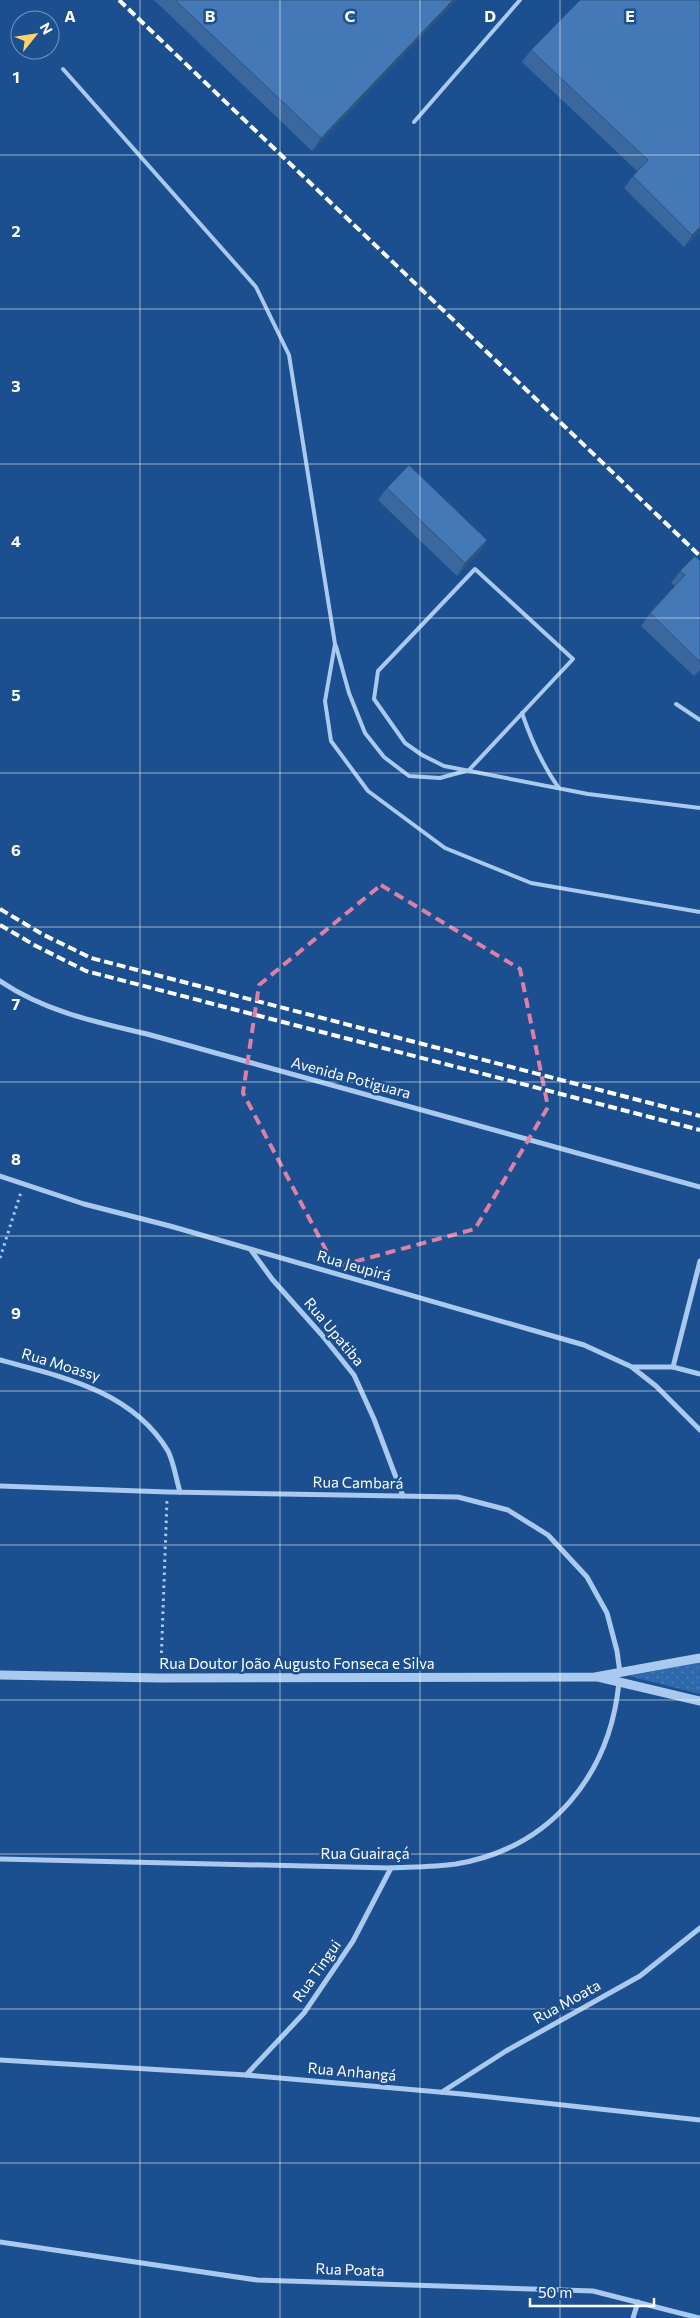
<svg xmlns="http://www.w3.org/2000/svg" width="700" height="2318" font-family="Commissioner,sans-serif">
  <style>
    .park { fill: url(#park-dots) }
    .lines { fill: none; stroke-linecap: round; stroke-linejoin: round }
    .path { stroke: #a9c9ee; stroke-width: 3; stroke-dasharray: 2.5 4; stroke-linecap: butt }
    .service { stroke: #a9c9ee; stroke-width: 4 }
    .minor { stroke: #a9c9ee; stroke-width: 5 }
    .tertiary { stroke: #a9c9ee; stroke-width: 9 }
    .rail { stroke: #fff; stroke-width: 4; stroke-dasharray: 9 4; stroke-linecap: butt }
    .wall { fill: #3a679d }
    .shaded-wall { fill: #305480 }
    .building { fill: #4478b7; stroke: #305480 }
    .marked { fill: none; stroke: #dd80a5; stroke-width: 4; stroke-dasharray: 10 6; stroke-linejoin: round }
    .grid { fill: none; stroke: #fff; stroke-width: 1; stroke-opacity: 0.55 }
    .labels { text-anchor: middle; stroke-width: 5; stroke-linejoin: round; paint-order: stroke }
    .street-label { font-size: 15px; fill: #fff; stroke: #1b4f8f }
    .grid-label { font-size: 16px; text-anchor: middle; font-weight: bold; fill: #fff; stroke: #1b4f8f; stroke-width: 5; stroke-linejoin: round; paint-order: stroke }
  </style>
  <defs>
    <pattern id="park-dots" width="8" height="8" patternUnits="userSpaceOnUse" patternTransform="scale(1.25)"><rect width="8" height="8" fill="#2e69ad"/><path d="M2 2h.1M6 6h.1" fill="none" stroke="#4d80b9" stroke-width="1.8" stroke-linecap="round"/></pattern>
  </defs>
  <rect width="100%" height="100%" fill="#1b4f8f"/>
  <!-- park -->
  <polygon class="park" points="700,1662 700,1694 629,1676"/>
  <g class="lines">
    <!-- path -->
    <g class="path">
      <polyline points="0,1258 21,1192"/>
      <polyline points="161,1666 167,1500"/>
    </g>
    <!-- service -->
    <g class="service">
      <polyline points="63,69 256,287 289,355 335,644 325,701 331,741 368,791 445,848 531,883 700,912"/>
      <polyline points="414,122 520,0"/>
      <polyline points="336,646 349,693 365,733 384,757 409,776 440,778 469,770 573,659 475,569 378,671 374,699 405,743 422,755 444,766 588,794 700,808"/>
      <polyline points="676,704 700,720"/>
      <path d="M522 713C531 740 542 764 558 787"/>
    </g>
    <!-- minor -->
    <g class="minor">
      <path d="M0 981C44 1011 95 1022 147 1034L700 1187"/>
      <polyline points="0,1176 84,1204 170,1226 584,1345 632,1367 673,1367 700,1374"/>
      <polyline points="251,1250 272,1279 321,1334 354,1375 374,1419 403,1496"/>
      <path d="M0 1360C63 1377 132 1391 168 1451 174 1463 176 1479 180 1492"/>
      <polyline points="673,1367 700,1261"/>
      <polyline points="633,1368 656,1386 700,1430"/>
      <polyline points="0,1486 168,1492 458,1497 508,1510 548,1535 587,1577 607,1613 617,1651 620,1673"/>
      <path d="M0 1859 391 1868C412 1867 435 1867 456 1864 551 1848 610 1775 619 1682"/>
      <polyline points="0,2060 246,2075 462,2094 700,2120"/>
      <polyline points="246,2075 304,2013 353,1941 391,1868"/>
      <polyline points="442,2092 506,2051 640,1976 700,1928"/>
      <polyline points="0,2242 257,2280 593,2291 699,2318"/>
      <polyline points="633,2318 638,2302"/>
    </g>
    <!-- tertiary -->
    <g class="tertiary">
      <polyline points="0,1675 160,1678 595,1677 700,1658"/>
      <polyline points="598,1677 700,1701"/>
    </g>
    <!-- rail -->
    <g class="rail">
      <polyline points="119,0 700,556"/>
      <polyline points="0,909 42,934 91,958 700,1116"/>
      <polyline points="0,925 36,946 86,971 700,1130"/>
    </g>
  </g>
  <!-- wall -->
  <g class="wall">
    <polygon points="154,0 456,0 312,151"/>
    <polygon points="700,0 700,232 684,247 624,188 633,176 637,171 522,62 531,50"/>
    <polygon points="387,488 487,540 479,552 457,576 378,500"/>
    <polygon points="700,561 700,670 694,676 641,626 650,613 675,586 671,583 680,571"/>
  </g>
  <!-- shaded-wall -->
  <g class="shaded-wall">
    <polygon points="453,0 456,0 312,151 321,138"/>
    <polygon points="700,227 700,232 684,247 692,235"/>
    <polygon points="487,540 479,552 457,576 465,563"/>
  </g>
  <!-- building -->
  <g class="building">
    <polygon points="175,0 453,0 321,138"/>
    <polygon points="580,0 700,0 700,227 692,235 633,176 648,160 531,50"/>
    <polygon points="409,465 487,540 465,563 387,488"/>
    <polygon points="695,556 700,561 700,662 650,613 685,575 680,571"/>
  </g>
  <!-- marked area -->
  <path class="marked" d="M381 885 520 969 548 1107 475 1229 335 1267 243 1093 259 985Z"/>
  <!-- grid -->
  <path class="grid" d="M140 0V2318M280 0V2318M420 0V2318M560 0V2318M0 155H700M0 309H700M0 464H700M0 618H700M0 773H700M0 927H700M0 1082H700M0 1236H700M0 1391H700M0 1545H700M0 1700H700M0 1854H700M0 2009H700M0 2163H700"/>
  <g class="labels">
    <!-- street labels -->
    <g class="street-label">
      <text transform="translate(351 1078) rotate(15)" y="5">Avenida Potiguara</text>
      <text transform="translate(354 1266) rotate(16)" y="5">Rua Jeupirá</text>
      <text transform="translate(334 1332) rotate(50)" y="5">Rua Upatiba</text>
      <text transform="translate(61 1365) rotate(17)" y="5">Rua Moassy</text>
      <text transform="translate(358 1483) rotate(1)" y="5">Rua Cambará</text>
      <text x="297" y="1669">Rua Doutor João Augusto Fonseca e Silva</text>
      <text x="365" y="1859">Rua Guairaçá</text>
      <text transform="translate(317 1971) rotate(-55)" y="5">Rua Tingui</text>
      <text transform="translate(567 2002) rotate(-29)" y="5">Rua Moata</text>
      <text transform="translate(352 2072) rotate(5)" y="5">Rua Anhangá</text>
      <text transform="translate(350 2270) rotate(2)" y="5">Rua Poata</text>
    </g>
  </g>
  <g class="grid-label">
    <text x="70" y="22">A</text>
    <text x="210" y="22">B</text>
    <text x="350" y="22">C</text>
    <text x="490" y="22">D</text>
    <text x="630" y="22">E</text>
    <text x="16" y="83">1</text>
    <text x="16" y="237">2</text>
    <text x="16" y="392">3</text>
    <text x="16" y="547">4</text>
    <text x="16" y="701">5</text>
    <text x="16" y="856">6</text>
    <text x="16" y="1010">7</text>
    <text x="16" y="1165">8</text>
    <text x="16" y="1319">9</text>
  </g>
  <!-- north arrow -->
  <g transform="translate(35 35) rotate(60)"><circle r="24" fill="#1b4f8f" stroke="#7695bc"/>
  <path d="M0-4L9 19L0 12L-9 19Z" fill="#ffd166"/>
  <text y="-8" font-size="14" font-weight="bold" text-anchor="middle" fill="#ffffff">N</text>
  </g>
  <!-- scale -->
  <path d="M530 2298v8h124v-8" fill="none" stroke="#ffffff" stroke-width="2.5"/>
  <text x="538" y="2298" font-size="15" fill="#ffffff" stroke="#1b4f8f" stroke-width="4" paint-order="stroke">50 m</text>
</svg>
